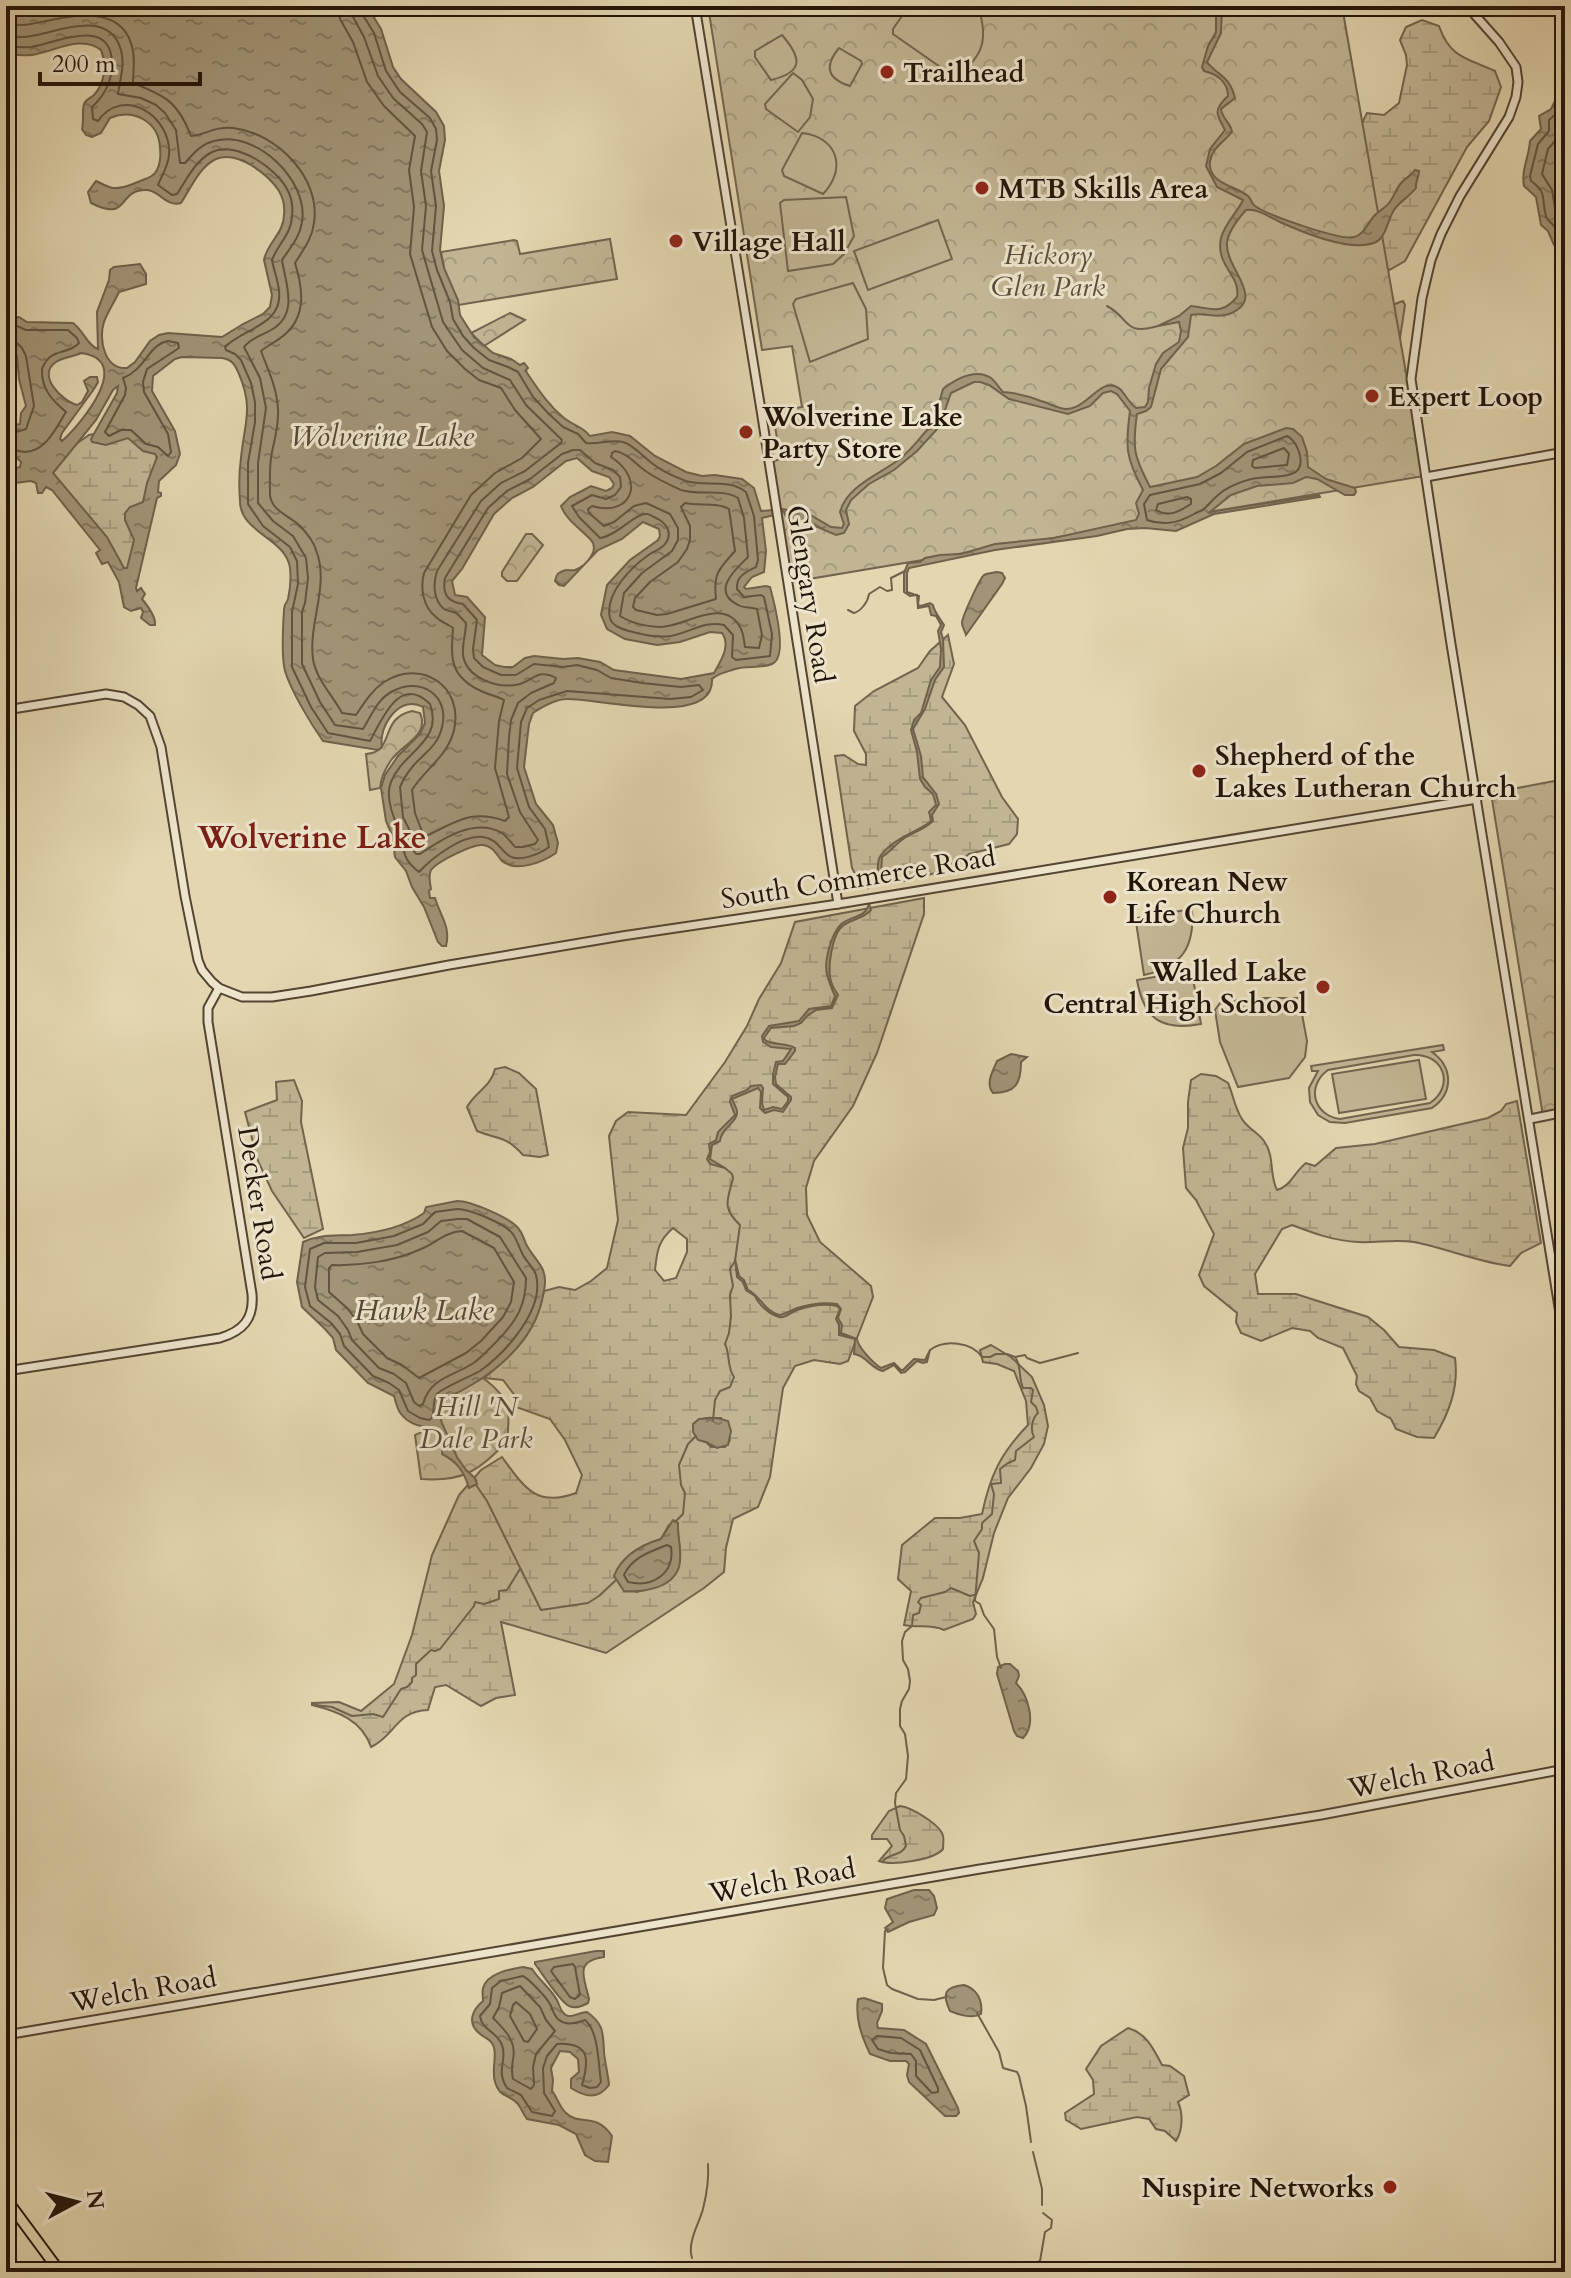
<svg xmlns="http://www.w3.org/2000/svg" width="1571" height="2278" font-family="Cardo,serif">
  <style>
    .wetland { fill: url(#wetland-marsh); stroke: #72644e; stroke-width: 2; fill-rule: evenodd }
    .park { fill: url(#park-crowns); stroke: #72644e; stroke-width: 2 }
    .pitch { fill: #c2b594; stroke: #72644e; stroke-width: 2; fill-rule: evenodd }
    .water { fill: url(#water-ripples); stroke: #6f614b; stroke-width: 2; fill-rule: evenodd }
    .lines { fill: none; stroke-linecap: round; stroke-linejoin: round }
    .shore { stroke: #625440; stroke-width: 2 }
    .stream { stroke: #6f614b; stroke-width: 2 }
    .minor-casing { stroke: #534433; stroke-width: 11 }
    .major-casing { stroke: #231409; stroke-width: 13 }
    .minor { stroke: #ede4cc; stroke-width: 7 }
    .major { stroke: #e3d6b0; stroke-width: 9 }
    .poi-dot { fill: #8f2418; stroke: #ede4cc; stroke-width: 3 }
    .labels { text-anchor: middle; stroke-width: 6; stroke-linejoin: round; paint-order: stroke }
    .poi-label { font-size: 28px; font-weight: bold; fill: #231409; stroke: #ede4cc; text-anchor: start }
    .park-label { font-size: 28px; font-style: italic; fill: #5b4c3a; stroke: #ede4cc }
    .street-label { font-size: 28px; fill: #231409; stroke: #ede4cc }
    .water-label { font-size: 30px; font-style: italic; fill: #564735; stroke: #ede4cc }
    .quarter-label { font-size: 32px; font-weight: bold; fill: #7a1f14; stroke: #ede4cc }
  </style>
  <defs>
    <pattern id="wetland-marsh" width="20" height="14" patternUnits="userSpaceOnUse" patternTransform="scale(2)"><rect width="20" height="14" fill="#c2b594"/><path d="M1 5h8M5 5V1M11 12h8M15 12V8" fill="none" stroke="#a69b7e"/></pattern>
    <pattern id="park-crowns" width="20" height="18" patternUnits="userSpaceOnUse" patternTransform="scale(2)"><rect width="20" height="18" fill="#c2b594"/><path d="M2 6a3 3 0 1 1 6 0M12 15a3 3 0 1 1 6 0" fill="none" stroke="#a69b7e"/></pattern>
    <pattern id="water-ripples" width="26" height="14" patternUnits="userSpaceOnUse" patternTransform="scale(2)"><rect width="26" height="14" fill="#a29477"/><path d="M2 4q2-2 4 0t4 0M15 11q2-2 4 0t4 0" fill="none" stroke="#847860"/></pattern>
  </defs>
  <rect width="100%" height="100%" fill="#e3d6b0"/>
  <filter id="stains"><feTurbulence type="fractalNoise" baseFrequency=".0025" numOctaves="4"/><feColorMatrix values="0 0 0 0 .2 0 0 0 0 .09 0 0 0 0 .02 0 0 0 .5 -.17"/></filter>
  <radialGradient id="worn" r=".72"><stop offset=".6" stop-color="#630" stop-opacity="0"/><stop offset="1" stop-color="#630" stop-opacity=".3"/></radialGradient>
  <!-- wetland -->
  <g class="wetland">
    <path d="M1171 6H1270L1283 31 1276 64 1257 94 1256 130 1259 150 1279 164 1305 179 1330 176 1349 149 1367 113 1384 115 1399 103 1407 65 1406 55 1400 40 1406 27 1422 20 1439 26C1450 58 1467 58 1495 71L1501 87 1489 121 1467 147 1405 261 1372 280 1307 305 1279 323 1242 352 1210 381 1194 392 1175 400 1168 430C1178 444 1184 457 1202 450L1254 406 1263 396 1301 371 1335 338 1375 311 1403 301 1405 305 1400 338 1391 340 1384 345 1311 420 1293 429 1279 430 1244 444 1216 466 1197 477 1150 487C1133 453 1133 452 1137 413L1146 411 1151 407 1141 398 1111 348 1095 335 1078 328 1038 325 1028 318 1071 285 1083 283 1099 291 1135 320H1151L1162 307 1164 286 1212 227 1211 213 1190 169 1208 140 1201 124 1183 117 1162 122 1151 109 1163 86 1173 57 1200 28 1188 8Z"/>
    <polygon points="122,429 156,450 157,466 133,568 122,573 50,473 69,449 89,435"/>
    <polygon points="948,635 954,664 942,697 965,725 1002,797 1018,819 1017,834 1009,844 969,854 951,869 900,882 860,883 852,868 835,756 844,755 858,764 866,765 866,754 854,731 855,706 874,691 918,668 930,651"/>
    <path d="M924 898V914L877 1053 853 1106 814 1161 806 1188 807 1215 820 1242 871 1286 873 1297 848 1361 840 1364 814 1360 795 1366 783 1388 770 1477 758 1507 733 1519 726 1548 724 1572 704 1588 606 1653 501 1622 515 1695 496 1698 481 1706 446 1685 435 1687 428 1710C396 1711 395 1736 371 1747 362 1720 337 1711 312 1705V1703L339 1702 361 1711 394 1684 412 1635 432 1555 459 1495 481 1470 502 1457C524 1487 536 1508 576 1493L582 1475 565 1440 550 1419 513 1406 516 1397 503 1380 484 1378C516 1353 536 1331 544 1291L559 1287 575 1290 591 1281 607 1268 618 1220 609 1136 616 1121 628 1112 686 1115 725 1062 747 1026 759 999 781 963 795 922ZM673 1228 687 1239V1252L676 1278 664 1281 655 1270C657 1251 658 1241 673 1228ZM706 1418H721L730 1440 725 1447H711L706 1442 699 1440 698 1420ZM678 1523C677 1532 679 1540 680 1549 682 1580 662 1587 636 1592L619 1582 614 1576C623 1556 641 1545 661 1539L669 1525Z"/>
    <path d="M505 1067 519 1073 536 1089 548 1155 540 1157 523 1155C505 1135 499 1140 477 1131L467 1107C475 1092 491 1087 495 1069Z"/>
    <path d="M1201 1074 1216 1076 1228 1083C1233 1094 1235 1109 1242 1119 1247 1128 1259 1133 1264 1141 1275 1156 1269 1175 1277 1190 1291 1186 1295 1171 1306 1163L1315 1166 1336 1148 1375 1144 1488 1118 1501 1111 1506 1104 1517 1101 1541 1243 1521 1253 1510 1266C1477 1262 1446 1248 1414 1242 1394 1239 1377 1243 1358 1242 1334 1241 1313 1233 1292 1225L1282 1229 1255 1274 1258 1294H1296L1368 1317 1384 1330 1399 1347 1434 1350 1455 1358C1459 1388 1449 1413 1434 1438L1417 1437 1396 1429 1391 1419 1377 1411 1370 1398 1359 1391 1356 1384 1357 1376 1343 1348 1318 1338 1310 1331 1292 1328 1261 1341 1241 1333 1236 1322 1237 1313 1204 1286 1199 1275 1214 1234 1196 1200 1186 1188 1183 1148 1188 1128V1102L1191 1080Z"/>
    <polygon points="294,1080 302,1101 301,1122 323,1229 304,1238 272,1191 258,1161 245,1112 277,1100 276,1082"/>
    <path d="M991 1345 1011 1357 1032 1377 1044 1405 1048 1426 1044 1444 1031 1468 1008 1498 994 1533 983 1578 973 1602 976 1614 973 1619 944 1630C932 1624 917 1628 904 1625L911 1591 898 1579 902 1545 935 1518H960L982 1514C990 1476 1000 1454 1028 1425L1026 1401 1014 1371 997 1364 983 1362 980 1350Z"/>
    <path d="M900 1806C911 1807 941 1825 943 1836 944 1837 943 1848 943 1849 934 1860 892 1866 879 1861L892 1846 887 1839H872V1835L889 1811Z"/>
    <path d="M1128 2028C1146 2033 1153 2048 1162 2065L1170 2066 1184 2076 1189 2095 1178 2102C1183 2113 1183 2130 1176 2141L1165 2131 1156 2129 1149 2119 1137 2117 1081 2129 1066 2120 1065 2113 1094 2094 1093 2080 1086 2069 1101 2046Z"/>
  </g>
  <!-- park -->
  <g class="park">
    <polygon points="708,6 1342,6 1424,476 791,582 771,462 780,459 773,412 802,407 792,346 762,350"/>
    <polygon points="610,239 617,279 422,311 444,267 441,252 514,240 517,241 520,254"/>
    <polygon points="510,313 525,320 484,346 471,333"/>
    <polygon points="526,534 532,534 543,545 517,581 507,581 502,576 502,572"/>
    <path d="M412 711 420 713C430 735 403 744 392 759 386 767 381 778 380 788L370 790 366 754C396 752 378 719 412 711Z"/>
    <polygon points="1565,779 1565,1111 1543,1116 1491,793"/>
    <path d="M483 1378C511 1399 510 1408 507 1442 477 1471 464 1482 421 1479L415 1435C433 1427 446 1424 443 1401Z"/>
  </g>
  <!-- pitch -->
  <g class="pitch">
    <path d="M909 6H978C989 40 983 56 956 78L893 34V29Z"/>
    <path d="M782 35C801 57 805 72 771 80L755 57V51Z"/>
    <path d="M839 48 861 61 862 64 850 86C827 79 824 66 839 48Z"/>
    <polygon points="793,73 802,80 813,99 810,117 798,132 766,109 765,104"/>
    <path d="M802 133C838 137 847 169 823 194L784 176 782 170Z"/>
    <polygon points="846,197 854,236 844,254 833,264 788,271 780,203 784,200"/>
    <polygon points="938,220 952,259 868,290 854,251"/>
    <polygon points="853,283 866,309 868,339 810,362 793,304 796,299"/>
    <path d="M1192 909C1195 947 1182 967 1144 975L1136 922 1138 918Z"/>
    <path d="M1188 971 1192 973 1201 1024C1162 1031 1144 1020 1137 980Z"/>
    <polygon points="1254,998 1299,998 1307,1041 1305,1057 1289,1078 1238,1087 1220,1042 1215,1010 1220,1003"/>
    <path d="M1443 1045 1444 1050 1432 1052C1453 1067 1454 1093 1432 1108L1345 1123 1330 1122 1318 1115 1310 1102 1309 1088 1318 1071H1312L1311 1066ZM1414 1055C1444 1054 1455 1086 1430 1103L1340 1119C1313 1115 1306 1086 1328 1070Z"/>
    <polygon points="1419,1060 1426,1099 1339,1113 1332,1074"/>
  </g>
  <!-- water -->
  <g class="water">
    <path d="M6 6H367L381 29 393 67 401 79 436 112 444 126 445 140 439 171 444 206 440 250 444 268 458 300 460 315 474 337 493 353 511 359 520 365 524 363 528 368 526 370 527 373C538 389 548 405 564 418 574 426 582 426 590 436L612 432 630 436 655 456 686 472 702 476 715 475 742 479 754 488 761 511 773 510 774 515 762 518 766 551 764 572 752 577 744 587 746 589 766 586 770 587C774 602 789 657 772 664 761 669 747 665 735 669 727 672 719 673 712 679 715 729 597 698 567 699 555 699 542 707 533 713L529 724 524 767 536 804 553 825 558 843 556 853C543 862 516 873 502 861 496 854 493 846 483 845 472 844 437 862 431 870 428 876 430 882 431 889L429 891 430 898H435C440 915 451 927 446 946H442L438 942 424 907 412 887 406 871 395 857 392 835 386 821 381 788 385 775 398 756 420 734 425 723 423 707C400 694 378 726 382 747L378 750 323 741C311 724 291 691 285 671 281 656 283 626 284 610 285 601 285 607 288 599 290 590 291 577 290 568 286 538 240 533 240 501 239 488 239 472 241 458 244 424 254 409 239 374 235 365 233 360 222 358L182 357 175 359 153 376 152 391 175 431 180 454 176 465 159 481 158 492 161 493V496L157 498 136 588 137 591 141 588 145 594 142 599C147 605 156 616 155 625H150L141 618 143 612 141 608 131 611 124 607 119 582 108 562 102 564 96 553 100 550 52 490 46 487 42 493H38L36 483 31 481 6 484V471L20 467 21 462 16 457 6 458V438L9 426 20 424 21 413 26 406 19 379 17 356 6 342V328L11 318 19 317 27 322 73 323C84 331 87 345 98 349L97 312 109 280 110 270 114 267 140 264 146 274V284L119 292C114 303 108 311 104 322 98 340 105 370 127 368L135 362 150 341 159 335 168 333 222 337 243 324 263 314 270 307 272 295 264 260C267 243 284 233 284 215 285 207 283 198 279 191 268 174 237 150 216 159 199 167 191 188 181 203 166 207 160 191 147 190 116 189 131 223 91 203L88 192 96 181C101 183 107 187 113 188 122 189 130 185 138 182 144 179 151 178 155 173 160 167 161 156 160 148 159 122 134 108 110 118L101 133 92 137 86 135 82 129C84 121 82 109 84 104 86 99 91 98 94 95 105 83 107 64 101 50 81 34 54 52 32 55 24 56 15 54 6 55ZM81 353C135 360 81 424 62 441L60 439 62 433 94 389 98 382 97 377H90L84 381 88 391 82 402 77 405C62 401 36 375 56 362 63 357 73 357 81 353ZM118 386 117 393 91 439 92 442 106 445 128 438 143 451 155 454 157 457 147 483 143 502 130 507 125 513V520L134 540 127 568H124L107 537 53 473 96 420 113 390ZM577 458 592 471 609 477 614 484 612 488 606 491 591 486 570 497 561 506C566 520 581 529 591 540 600 550 586 566 575 570 571 571 567 569 563 571 556 574 557 575 555 581L559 585 564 586 598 550 622 539 643 522 659 529 660 536 658 540 630 560 607 585 601 615 607 629 625 639 657 645 680 642 710 632 722 633C731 646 721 660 714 673L681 679 614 670 600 662 578 658 563 659 534 656 525 658 513 667H504L495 665 482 655 485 617 467 597 455 595 452 581 462 569 494 514 512 498 533 487 566 461Z"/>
    <path d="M1216 6H1222L1221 33 1207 62C1219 77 1229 75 1235 98L1221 109C1222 119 1231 123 1232 132 1225 141 1212 148 1210 161 1207 184 1237 186 1248 196 1252 200 1251 203 1255 206 1267 215 1341 241 1354 237 1364 235 1368 222 1375 215 1379 211 1385 208 1389 203 1394 197 1396 188 1402 182 1407 177 1411 176 1415 170L1419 171C1419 178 1415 181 1416 188 1409 197 1399 202 1394 210 1388 219 1386 237 1376 242 1352 253 1302 232 1280 222 1270 217 1256 208 1246 210 1238 219 1228 231 1227 243 1225 269 1268 299 1229 314 1216 319 1204 312 1191 315L1188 337 1161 369 1151 407 1146 411 1137 414C1132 449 1134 456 1150 487L1197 477 1216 466 1244 444 1286 428 1293 429 1302 437 1307 452 1308 467 1326 479 1355 488 1356 492 1354 495H1345L1317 479 1306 477 1293 483 1257 486 1231 495 1210 512 1319 495 1320 497 1214 514 1176 531 1145 528 1127 529 1097 536 995 550 909 568 907 573V592L919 596 918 605 921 606 930 603 933 605C934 612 940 618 944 625L941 632 943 639 944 667 935 680 925 709 913 729 921 756 923 777 936 794 939 804 932 815 933 821C922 831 913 832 903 839 895 845 890 852 882 857L881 875 877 882 868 888V883C885 875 873 866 881 855 894 838 913 834 930 822L931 819 929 812 936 805 933 794 925 787 920 779 917 752 911 730 914 720 921 713 931 680 940 667 941 649 938 631 941 625 936 616 931 615 929 606 918 608 917 595 910 596 904 592V573L908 563 920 562 925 558 940 555 961 554 995 544 1054 538 1136 520 1139 514 1136 503 1143 490C1126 458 1125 448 1130 411L1117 394 1111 391 1103 393 1090 406 1068 414 1009 399 989 385 980 382H974L951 393 939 427 917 451 894 470 869 484 851 500 846 510 849 524 844 533 836 535 813 525 798 527 788 520 782 509 807 513 831 527 842 528 844 524 840 512C847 485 881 474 901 458 911 450 919 439 927 430L932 428 943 389C956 379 975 368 991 378 996 382 999 388 1003 392 1016 393 1029 396 1041 401 1049 403 1056 408 1065 409 1088 410 1101 374 1120 389 1126 395 1129 403 1136 408L1145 407 1148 402 1149 388 1156 364 1163 353 1179 342 1181 331 1179 322 1158 326 1179 316 1191 306C1212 308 1221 316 1237 297 1241 275 1215 266 1221 238 1225 223 1237 213 1243 200L1217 187 1206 166 1210 149 1225 130C1216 114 1213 110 1228 96 1228 82 1217 74 1204 71L1202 67 1208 46 1216 32Z"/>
    <path d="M1565 94V251L1554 245 1548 231 1541 225 1536 197 1524 186C1521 170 1529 157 1530 141L1541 129 1539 116 1551 109 1555 101 1560 100 1561 95Z"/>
    <path d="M997 572 1002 573 1005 578 1002 584 966 635C965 631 962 627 962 623 962 617 980 578 984 575 988 573 993 573 997 572Z"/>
    <path d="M869 903 871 910C863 919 854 918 844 925 832 933 826 970 832 984 833 988 836 991 838 995L832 1008 816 1010 807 1016 801 1023 794 1026 771 1028 764 1038 766 1041C776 1045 787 1043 795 1048V1051L785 1064H778L775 1077 776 1084 791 1097V1100L783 1112 774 1110 765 1113 760 1108 761 1092 758 1088 732 1099C734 1104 737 1108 737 1112 738 1122 721 1128 720 1141L712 1145 710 1159 725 1168 710 1164 707 1159 710 1152 709 1144 716 1140 718 1132 735 1115 730 1102 732 1096 747 1090 751 1086 761 1085 763 1088 762 1103 764 1110 773 1107 782 1109 788 1101V1097L773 1084V1074L776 1062 783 1061 791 1049 771 1047 763 1042 762 1036 769 1026 799 1021 809 1009 831 1006 835 996C831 987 826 977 826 966 827 952 833 927 846 921 856 915 866 917 869 903Z"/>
    <path d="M1011 1054 1027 1057 1021 1062C1021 1083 1016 1093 993 1093 985 1083 993 1071 997 1061Z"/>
    <path d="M457 1201C470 1201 509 1217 518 1228 522 1232 524 1239 526 1244 531 1254 539 1261 543 1270 546 1278 545 1288 543 1295 535 1345 487 1380 444 1399L441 1404 443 1413 441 1421 457 1457 466 1470 475 1478 477 1484 469 1488C464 1472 458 1462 442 1454 446 1417 418 1436 401 1414 397 1409 396 1402 394 1396L368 1383 336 1350 333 1338 325 1329 302 1307 297 1282 303 1242C321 1234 333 1236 352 1235 377 1233 404 1227 424 1213L426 1207Z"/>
    <path d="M735 1259 739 1276 744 1280 748 1290C759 1295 766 1312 779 1315 783 1315 792 1310 797 1308 810 1304 824 1302 837 1304L841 1309 838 1318 842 1325 841 1333 857 1339C858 1347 873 1363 881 1368L894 1363 901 1370H903L914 1359 925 1360 930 1350 927 1362 923 1363 917 1361 905 1372 901 1373 894 1365 883 1371C871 1369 866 1355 854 1354L855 1339 839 1335V1325L836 1319 840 1309 837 1306C824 1303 809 1306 797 1310 791 1312 785 1319 779 1317 770 1315 758 1304 755 1296L746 1290 743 1282 737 1277Z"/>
    <polygon points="717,1418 728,1421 731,1431 728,1445 717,1448 706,1442 698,1440 693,1432 693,1424 699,1419"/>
    <path d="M673 1520 678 1523C677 1537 683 1553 679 1567 672 1589 643 1592 624 1591L614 1576C622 1555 641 1545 661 1539Z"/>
    <path d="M1005 1664H1010L1018 1671 1019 1676 1016 1683C1028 1695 1037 1724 1023 1738L1017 1736 1014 1731 997 1674 998 1667Z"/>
    <polygon points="914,1890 929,1890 934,1896 937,1908 934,1915 909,1922 888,1932 885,1928 893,1922 885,1908 887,1899"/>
    <path d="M596 1951H604V1957C574 1961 584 1977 589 1999L588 2003C582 2006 576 2009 569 2006 560 2002 542 1973 535 1964V1962Z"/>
    <path d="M523 1967 532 1969C539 1980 551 1989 557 2000 560 2006 561 2014 568 2016 573 2017 581 2012 587 2012 604 2024 603 2033 604 2052 605 2063 608 2074 609 2085 598 2100 585 2097 571 2088V2079L579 2072 578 2059 570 2052 560 2051 551 2068 553 2080 552 2091C557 2097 560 2108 566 2113 580 2127 595 2111 612 2136L608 2162 595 2161 585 2155 576 2134 559 2125 527 2119C523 2114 521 2107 517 2103 508 2094 500 2098 495 2082 491 2069 498 2054 493 2045 490 2038 484 2038 479 2033 467 2023 472 2010 483 2001 483 1997 482 1992 483 1988 487 1973 511 1969 523 1967Z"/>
    <path d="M964 1985C977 1989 983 2000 981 2014 973 2019 959 2015 950 2011 942 1994 944 1987 964 1985Z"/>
    <path d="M864 1998 882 2004V2011L877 2023 878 2028 904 2030 926 2044 958 2108 959 2113 956 2116H945L909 2082 907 2075 909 2064 906 2061H890L870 2054C862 2037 855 2019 858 1999Z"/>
  </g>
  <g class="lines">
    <!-- shore -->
    <g class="shore">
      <path d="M6 25C14 24 23 26 31 24 66 17 124 0 133 51 135 62 133 73 133 83 166 96 178 102 191 136 205 135 215 126 233 128 277 133 321 178 314 223 312 239 303 250 295 263 303 289 307 317 283 336 276 342 268 345 261 351 268 370 277 388 278 409 279 424 275 438 272 452 269 465 270 481 270 495 271 510 289 516 299 525 306 532 313 540 316 550 330 585 308 623 313 659 316 679 333 696 342 713L356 715C364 703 371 691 384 682 421 658 464 686 454 730 448 756 425 769 412 790L415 813 423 834 426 836C456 822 471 809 505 821L509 817 495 768 499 721 504 700C497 696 489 695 481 691 449 676 451 658 453 628 448 624 441 622 436 617 423 607 420 588 424 573L471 495 495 473 522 458 541 439 515 410 501 388 479 380 465 369 447 351 432 327 410 254 414 207 409 170 415 136 384 106 367 82 353 42 340 19 338 6"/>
      <path d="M6 37C14 36 23 38 31 36 58 32 109 8 121 50 125 65 120 80 118 94L141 98 156 105 165 113 176 130 180 163H185C193 154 201 144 214 141 255 129 309 180 302 222 300 237 290 248 282 260 286 285 299 314 271 330 261 336 251 338 244 347L260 378 266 408 258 463V503L273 521 293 536 306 558 308 578 305 603 302 612V664L320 702 335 725 363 729C372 715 377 699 393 691 421 676 450 696 442 727 438 746 424 753 413 766 408 772 403 780 400 787L403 817 410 831 412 849 416 854H420C442 839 475 817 502 833 507 837 511 842 515 847H522L535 844 538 840 520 812 507 774 509 737 511 720 518 703 531 693 554 683 556 678C537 667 532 683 515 685 495 688 466 677 463 655 462 644 466 633 466 623 464 621 458 614 456 613 452 611 447 611 444 609 433 600 433 583 437 571L481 501 501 483 525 471 561 443 562 440 526 405 510 380 483 368 462 350 443 322 422 250 426 206 421 171 427 132 422 124 393 98 378 76 364 37 352 15 350 6"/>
      <path d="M6 47C14 46 23 48 31 47 56 43 112 15 112 64 112 82 105 95 92 107L93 119 98 121C123 85 172 116 169 155 168 167 162 175 158 185L172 195 177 194C187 179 195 161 212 152 236 140 278 169 288 191 292 199 293 208 292 216 292 233 278 244 272 260 274 271 278 280 279 291 283 325 244 328 225 347L226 350 235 354 241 360 251 383 255 402V422L248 463V504L263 526 290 547 297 561 298 584 292 612V667L311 707 328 733 370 741C381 722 399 673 430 704 444 742 402 752 391 782 385 796 393 817 399 830 406 848 399 857 419 872 431 859 462 834 483 837 497 839 499 848 508 855 518 863 540 854 549 847L545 829 529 807 517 768 521 722 527 708 539 700 567 691 670 699 691 697 703 690 699 685 681 687 642 683 611 678 597 670 577 665 563 667 534 664 516 675H501L483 667 474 658 473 649 477 620 463 604C448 602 442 595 445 578L488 508 507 491 530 479 562 454 573 450H580L595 463 613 470 620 477 621 487 615 495 606 499 592 495 572 506 579 517 600 538C617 536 636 512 647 514 650 514 655 518 658 519 667 524 673 534 665 544 661 549 655 551 650 554 632 566 604 594 610 618 612 626 622 629 629 631 643 635 657 638 671 636 689 633 705 620 724 625L733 635 732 657 736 660 770 656 772 634 764 597 761 595 744 597 737 589C736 576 746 572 756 567L758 560 754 516 746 492C728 478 706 487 686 481 675 477 662 471 653 464 643 457 634 445 623 442 610 439 598 445 586 443L578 434 563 427 549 414 533 397 518 372 508 367 489 360 474 348 463 336 453 319 450 302 437 270 432 251 436 206 431 171 437 140 436 129 430 118 400 92 386 71 374 33 361 12V6"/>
      <path d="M1565 106 1549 120V131L1538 144 1530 176 1531 181C1548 193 1541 199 1546 216 1549 224 1549 219 1554 226 1559 233 1557 237 1565 242"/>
      <polyline points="1565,121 1560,126 1556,140 1548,149 1542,174 1552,190 1556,214 1565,225"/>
      <path d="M6 329 17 326 26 330H68L77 338 79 343C67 356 50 347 42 369 41 389 52 400 66 412 57 426 46 452 25 452 19 452 13 449 6 449"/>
      <polyline points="6,338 15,341 22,348 26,356 34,406 26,429 6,435"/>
      <path d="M168 341 178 343 179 348 147 369 143 382 144 392 168 434 171 452 168 456 158 447 146 444 131 430H121L109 436 105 432 125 395 126 388 123 378C146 369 148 345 168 341Z"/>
      <path d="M1287 436C1296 440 1304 458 1299 468 1294 479 1268 476 1258 478 1247 479 1232 485 1223 491 1216 496 1211 502 1205 508 1202 511 1197 512 1194 514 1178 523 1164 526 1147 520L1144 504 1150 495 1200 484 1221 473 1247 452Z"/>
      <polygon points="1284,448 1289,454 1287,465 1255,468 1252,466 1253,460"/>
      <path d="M615 451C628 453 636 465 647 472 657 479 670 485 681 490 700 496 722 488 738 498L744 518 748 557C736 569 710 591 738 605 743 608 751 607 757 609L762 635 759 648 745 647C744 642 744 635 741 629 726 598 691 622 668 626 654 629 633 624 620 616L624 593 642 573 672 551 678 540V528L670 514 646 503 634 506 614 522 604 526 589 513 588 509 592 506C631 518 647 480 611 457L612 453Z"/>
      <path d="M1187 497 1191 499V504C1180 511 1169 518 1156 510L1158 504Z"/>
      <path d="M685 503C699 506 718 502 729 509L735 551C719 569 713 573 716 599L667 614 657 615 636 610 633 607 635 598 650 582 678 562 687 549 690 540V526L681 507Z"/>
      <path d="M457 1209C469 1209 504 1223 512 1233 517 1239 519 1248 523 1255 526 1261 534 1268 536 1275 545 1310 505 1353 480 1371 471 1376 442 1388 437 1394 432 1401 435 1410 432 1418L429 1420 420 1418 408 1411 399 1390 389 1383 373 1376 344 1346 340 1334 331 1323 310 1306 305 1287 310 1249 324 1243H356L394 1236 423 1224 435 1212Z"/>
      <path d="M458 1219H467L500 1237 526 1278C526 1305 517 1320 498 1340 491 1347 484 1355 475 1362 455 1376 430 1377 423 1404L419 1406 414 1402 406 1383 394 1374 379 1368 352 1340 348 1330 338 1316 318 1300 315 1287 318 1257 325 1253 357 1252 397 1245 428 1232 441 1221Z"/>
      <path d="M462 1231 494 1248 514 1282 511 1302 503 1317 481 1341 466 1353 419 1378 402 1365 387 1358 363 1334 357 1321 347 1308 329 1292V1268L332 1265C361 1266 395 1261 421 1249 436 1243 445 1232 462 1231Z"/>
      <path d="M667 1545 671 1547C675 1573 653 1588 628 1582L624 1575C632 1557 650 1552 667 1545Z"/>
      <polygon points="573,1964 575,1967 580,1995 575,1999 570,1997 551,1971 554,1967"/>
      <path d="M523 1976C529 1979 546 1997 550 2004 554 2012 555 2021 566 2023 573 2025 579 2022 585 2020 599 2032 598 2063 601 2082L597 2087 590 2088 582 2085C589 2061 591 2042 557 2044L547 2056 543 2068 544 2093 555 2111 552 2116 532 2112 521 2095 507 2088C495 2069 508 2060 502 2045 497 2031 482 2031 480 2016L490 2004 492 1988 501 1981Z"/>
      <path d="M520 1986 540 2007 546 2020 555 2031 536 2054 533 2067 534 2085 531 2089 513 2079C511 2071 512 2067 513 2059 517 2041 504 2029 493 2018L499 2007 502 1993Z"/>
      <polygon points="516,2002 530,2014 537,2029 528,2042 524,2041 510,2016 513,2005"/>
      <polygon points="877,2036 901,2038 920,2050 938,2088 938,2092 932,2093 916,2076 916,2061 911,2054 891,2053 878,2049 872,2040"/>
    </g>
    <!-- stream -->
    <g class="stream">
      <path d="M1107 306C1131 319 1123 336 1158 326"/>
      <path d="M848 610 854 613C861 611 868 602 869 594L880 587 887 591 892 590 891 578 905 571"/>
      <path d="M930 1350C945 1339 972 1342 982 1357H990L996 1354H1007L1015 1357 1025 1355 1027 1358 1040 1363 1078 1353"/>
      <path d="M713 1420 715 1400 720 1391 730 1387 734 1377C727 1368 730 1353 725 1344L729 1333 731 1317 730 1295 733 1286 730 1269 735 1261 740 1225C721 1207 728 1200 733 1178L732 1174 725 1168"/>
      <polyline points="476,1485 487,1501 541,1610 588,1603 599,1596 616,1580"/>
      <polyline points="675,1522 683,1514 685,1493 681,1485 679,1465 688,1444 696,1436"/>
      <path d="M1001 1668 997 1657 994 1629 984 1615 980 1604 975 1601 979 1553 974 1541 982 1529V1523L992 1514 994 1494 991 1484 1001 1483 1000 1469 1008 1463 1015 1460 1016 1451 1034 1437C1030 1430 1032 1418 1038 1413L1036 1407 1031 1402 1033 1390 1031 1388H1023C1018 1377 1022 1366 1015 1357"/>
      <polyline points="315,1705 332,1707 352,1716 373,1714 383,1717 401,1689 407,1687 412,1682 412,1678 416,1675 416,1664 431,1650 435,1651 440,1649 474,1606 475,1602 484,1604 499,1599 499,1591 507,1590 520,1569"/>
      <path d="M883 1861C890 1853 901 1856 906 1846L904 1836 900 1830 895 1803 896 1793 906 1779 908 1756 905 1734 900 1726V1709L902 1701 909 1689 910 1681 908 1669 903 1660 902 1641 905 1632 912 1626 913 1615 919 1613 921 1605 918 1602 921 1598 945 1592 951 1588 970 1596 974 1595"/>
      <polyline points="888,1929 885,1931 883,1968 887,1985 892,1989 918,1999 934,2000 946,1997"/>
      <polyline points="977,2013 999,2052 1003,2068 1017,2072 1019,2076 1026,2106 1031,2142"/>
      <polyline points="1033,2152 1042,2189 1042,2205"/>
      <path d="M692 2258C687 2242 699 2224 703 2209 707 2193 709 2179 708 2164"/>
      <polyline points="1033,2272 1035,2263 1040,2261 1045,2232 1051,2228 1052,2220 1043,2213"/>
    </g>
    <!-- minor casing -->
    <g class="minor-casing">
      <g id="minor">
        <polyline points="695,6 761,410 838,904"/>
        <polyline points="1467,6 1499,42 1516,67 1518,82 1516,97 1509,117 1460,196 1441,234 1431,260 1422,298 1411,379 1451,644 1565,1344"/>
        <polyline points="1426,477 1565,452"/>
        <polyline points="6,710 106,694 124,697 138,705 150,716 161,747 185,896 198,960 202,970 212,982 219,988 242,997 272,997 311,991 449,965 622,936 838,904 1477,799"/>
        <polyline points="1530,1119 1565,1112"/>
        <path d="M6 1371 220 1338C243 1331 254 1319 252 1294L208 1022V1008L219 988"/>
        <polyline points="6,2035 980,1869 1321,1815 1565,1769"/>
      </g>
    </g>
    <!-- major casing -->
    <g class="major-casing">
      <polyline id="major" points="6,2199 60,2272"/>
    </g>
    <!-- minor -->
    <use href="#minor" class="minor"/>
    <!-- major -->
    <use href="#major" class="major"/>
  </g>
  <!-- markers -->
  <g class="poi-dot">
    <circle cx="887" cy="72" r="8"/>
    <circle cx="982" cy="188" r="8"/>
    <circle cx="676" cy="241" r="8"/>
    <circle cx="1372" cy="396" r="8"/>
    <circle cx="746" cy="432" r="8"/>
    <circle cx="1199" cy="771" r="8"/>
    <circle cx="1110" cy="897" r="8"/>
    <circle cx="1323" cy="987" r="8"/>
    <circle cx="1390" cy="2187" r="8"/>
  </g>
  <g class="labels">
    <!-- poi labels -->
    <g class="poi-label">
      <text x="903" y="82">Trailhead</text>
      <text x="998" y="198">MTB Skills Area</text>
      <text x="692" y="251">Village Hall</text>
      <text x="1388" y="406">Expert Loop</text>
      <text x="762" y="426">Wolverine Lake<tspan x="762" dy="32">Party Store</tspan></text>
      <text x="1215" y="765">Shepherd of the<tspan x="1215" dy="32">Lakes Lutheran Church</tspan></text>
      <text x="1126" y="891">Korean New<tspan x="1126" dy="32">Life Church</tspan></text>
      <text x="1307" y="981" text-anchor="end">Walled Lake<tspan x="1307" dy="32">Central High School</tspan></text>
      <text x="1374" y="2197" text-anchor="end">Nuspire Networks</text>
    </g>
    <!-- park labels -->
    <g class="park-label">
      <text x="1048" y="264">Hickory<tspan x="1048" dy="32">Glen Park</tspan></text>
      <text x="476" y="1416">Hill 'N<tspan x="476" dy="32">Dale Park</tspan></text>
    </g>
    <!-- street labels -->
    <g class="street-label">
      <text transform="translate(811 594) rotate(81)" y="10">Glengary Road</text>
      <text transform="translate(858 877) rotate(-9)" y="10">South Commerce Road</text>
      <text transform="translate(260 1203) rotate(81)" y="10">Decker Road</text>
      <text transform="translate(1421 1774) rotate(-11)" y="10">Welch Road</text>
      <text transform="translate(782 1880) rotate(-10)" y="10">Welch Road</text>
      <text transform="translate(143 1989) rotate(-10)" y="10">Welch Road</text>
    </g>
    <!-- water labels -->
    <g class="water-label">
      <text x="382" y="446">Wolverine Lake</text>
      <text x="424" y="1320">Hawk Lake</text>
    </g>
    <!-- quarter labels -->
    <g class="quarter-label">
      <text x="312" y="848">Wolverine Lake</text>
    </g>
  </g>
  <!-- margin -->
  <rect width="1571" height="2278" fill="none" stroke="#e3d6b0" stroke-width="32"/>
  <rect x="8" y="8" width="1555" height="2262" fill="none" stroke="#231409" stroke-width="4"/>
  <rect x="16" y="16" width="1539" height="2246" fill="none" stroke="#231409" stroke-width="2"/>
  <!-- north arrow -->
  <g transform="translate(76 2202) rotate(83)" stroke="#ede4cc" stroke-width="6" paint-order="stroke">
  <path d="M0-6L14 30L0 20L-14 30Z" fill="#231409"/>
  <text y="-12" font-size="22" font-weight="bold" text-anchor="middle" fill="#231409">N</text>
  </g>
  <!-- scale -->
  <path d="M40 72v12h160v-12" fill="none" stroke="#231409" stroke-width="4"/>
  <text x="52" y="72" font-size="24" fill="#231409" stroke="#ede4cc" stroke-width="6" paint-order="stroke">200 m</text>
  <rect width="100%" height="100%" filter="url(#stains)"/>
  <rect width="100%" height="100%" fill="url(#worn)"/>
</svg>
